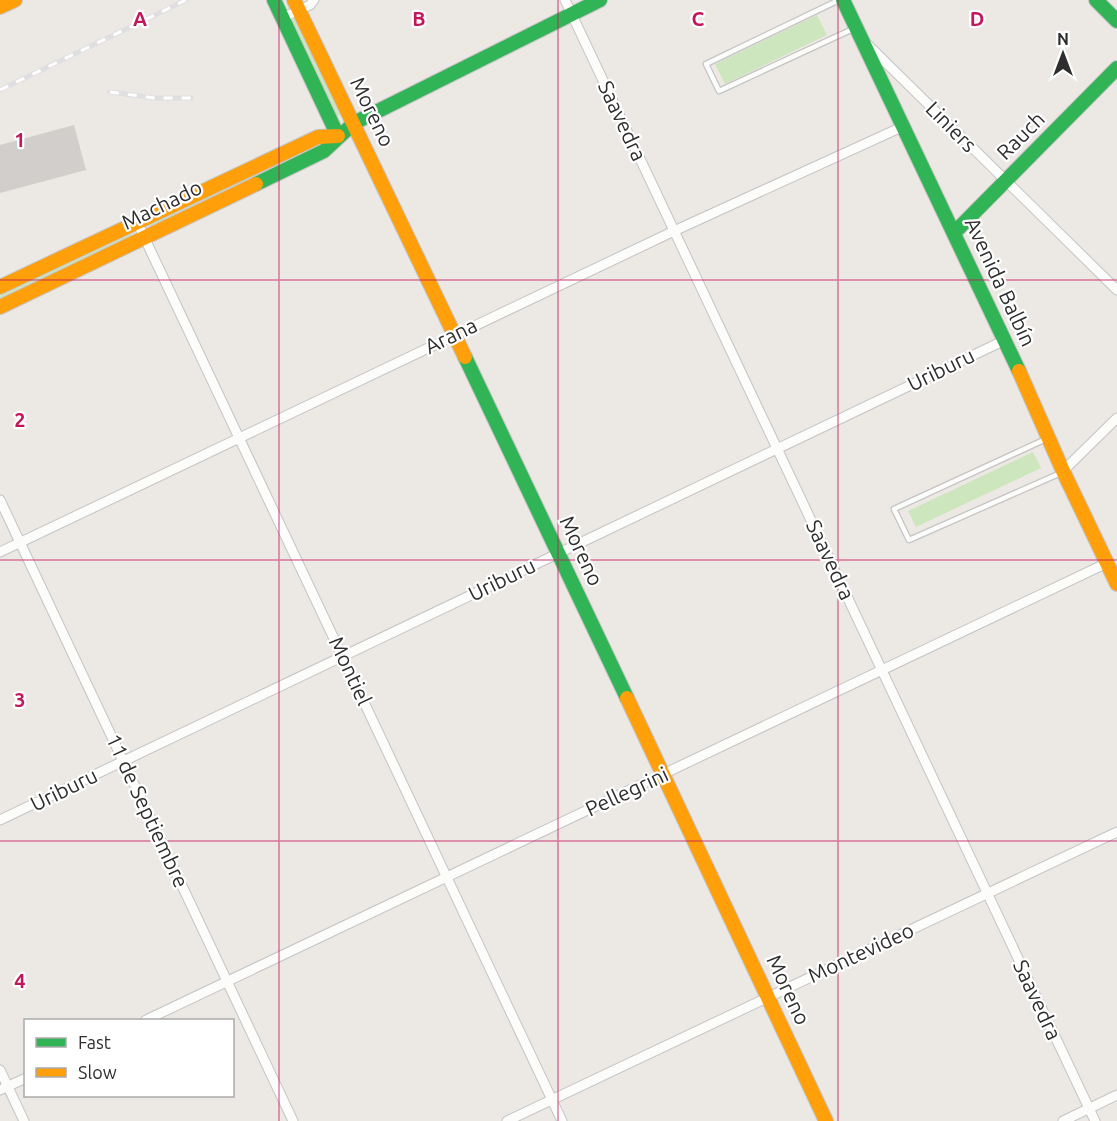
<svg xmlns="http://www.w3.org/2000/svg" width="1117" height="1121" font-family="Ubuntu,sans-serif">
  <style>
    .green { fill: #cee6be }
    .building { fill: #d1cecb }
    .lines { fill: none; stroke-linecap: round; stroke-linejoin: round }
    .lane-casing { stroke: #c5c4c5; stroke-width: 7 }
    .street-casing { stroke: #c5c4c5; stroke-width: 11 }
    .fast-casing { stroke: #c5c4c5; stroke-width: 16 }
    .slow-casing { stroke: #c5c4c5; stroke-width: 16 }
    .lane { stroke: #fcfcfb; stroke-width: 4.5 }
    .street { stroke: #fcfcfb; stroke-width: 9 }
    .fast { stroke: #30b455; stroke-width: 14 }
    .slow { stroke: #ff9f0a; stroke-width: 14 }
    .rail-casing { stroke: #dfdfe1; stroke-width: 5 }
    .rail { stroke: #fff; stroke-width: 3; stroke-dasharray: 9; stroke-linecap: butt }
    .grid { fill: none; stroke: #c2185b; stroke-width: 1.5; stroke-opacity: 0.55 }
    .labels { text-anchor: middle; stroke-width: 4.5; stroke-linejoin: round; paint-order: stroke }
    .street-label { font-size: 21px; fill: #2e2e2e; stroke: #fff }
    .grid-label { font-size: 20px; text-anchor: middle; font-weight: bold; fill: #c2185b; stroke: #fff; stroke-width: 4.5; stroke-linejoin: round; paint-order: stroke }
  </style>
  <rect width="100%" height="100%" fill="#ece8e4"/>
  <!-- green -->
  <g class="green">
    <polygon points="817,15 827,35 725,84 715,64"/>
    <polygon points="295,19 340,115 337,117 292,20"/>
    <polygon points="322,142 324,145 150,228 149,224"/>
    <polygon points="130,232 132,236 0,300 0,295"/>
    <polygon points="1033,452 1041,468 916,527 908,511"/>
  </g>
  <!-- building -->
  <polygon class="building" points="74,125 86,170 0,193 0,145"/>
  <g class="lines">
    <!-- lane casing -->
    <g class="lane-casing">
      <g id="lane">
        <polyline points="839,0 706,64 719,91 855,28"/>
        <polyline points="1046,439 894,509 909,540 1063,472"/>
      </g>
    </g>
    <!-- street casing -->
    <g class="street-casing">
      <g id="street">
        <polyline points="565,0 1095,1121"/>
        <polyline points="282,18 310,5 314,0"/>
        <polyline points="867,44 1117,290"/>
        <polyline points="137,222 562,1121"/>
        <polyline points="1063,471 1117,418"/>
        <polyline points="0,500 293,1121"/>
        <polyline points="0,552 674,231 904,126"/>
        <polyline points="0,820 1005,340"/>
        <polyline points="146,1020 1107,563"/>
        <polyline points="0,1070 24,1121"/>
        <polyline points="0,1090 26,1078"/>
        <polyline points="507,1121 1117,832"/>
        <polyline points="1063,1121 1117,1095"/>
      </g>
    </g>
    <!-- fast casing -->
    <g class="fast-casing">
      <g id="fast">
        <polyline points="274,0 338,136"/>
        <polyline points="843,0 1019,371"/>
        <polyline points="1096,0 1117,21"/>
        <polyline points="256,184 324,151 354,123 600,0"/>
        <polyline points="954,233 1117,68"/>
        <polyline points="465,357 627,698"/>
      </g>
    </g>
    <!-- slow casing -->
    <g class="slow-casing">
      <g id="slow">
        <polyline points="294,0 465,357"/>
        <polyline points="0,7 15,0"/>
        <polyline points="0,287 318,137 338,136"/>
        <polyline points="0,307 256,184"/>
        <polyline points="1019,371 1063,471 1117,584"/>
        <polyline points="627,698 826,1121"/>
      </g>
    </g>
    <!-- lane -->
    <use href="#lane" class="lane"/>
    <!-- street -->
    <use href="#street" class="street"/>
    <!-- fast -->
    <use href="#fast" class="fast"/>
    <!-- slow -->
    <use href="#slow" class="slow"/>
    <!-- rail casing -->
    <g class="rail-casing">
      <g id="rail">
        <polyline points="0,90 186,0"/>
        <polyline points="110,92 155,98 191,98"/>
      </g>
    </g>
    <!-- rail -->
    <use href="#rail" class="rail"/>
  </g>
  <!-- grid -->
  <path class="grid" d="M279 0V1121M558 0V1121M838 0V1121M0 280H1117M0 560H1117M0 841H1117"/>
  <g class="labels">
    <!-- street labels -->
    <g class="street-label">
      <text transform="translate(372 112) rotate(64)" y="7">Moreno</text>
      <text transform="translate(622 121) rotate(65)" y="7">Saavedra</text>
      <text transform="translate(951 127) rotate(45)" y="7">Liniers</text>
      <text transform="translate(1021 136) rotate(-45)" y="7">Rauch</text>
      <text transform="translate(162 205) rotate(-26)" y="7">Machado</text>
      <text transform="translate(1000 282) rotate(65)" y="7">Avenida Balbín</text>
      <text transform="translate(451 336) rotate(-26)" y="7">Arana</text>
      <text transform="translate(941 370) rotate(-26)" y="7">Uriburu</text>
      <text transform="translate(581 551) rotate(65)" y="7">Moreno</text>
      <text transform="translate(830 560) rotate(65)" y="7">Saavedra</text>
      <text transform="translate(502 580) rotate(-26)" y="7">Uriburu</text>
      <text transform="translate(350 671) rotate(65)" y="7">Montiel</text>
      <text transform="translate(64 790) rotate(-26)" y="7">Uriburu</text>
      <text transform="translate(627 792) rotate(-25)" y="7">Pellegrini</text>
      <text transform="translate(147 811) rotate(65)" y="7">11 de Septiembre</text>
      <text transform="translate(861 953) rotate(-25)" y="7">Montevideo</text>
      <text transform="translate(788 990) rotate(65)" y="7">Moreno</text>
      <text transform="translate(1037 1000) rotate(65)" y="7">Saavedra</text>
    </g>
  </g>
  <g class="grid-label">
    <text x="140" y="26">A</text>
    <text x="419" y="26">B</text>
    <text x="698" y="26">C</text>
    <text x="977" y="26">D</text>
    <text x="20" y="147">1</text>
    <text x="20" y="427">2</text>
    <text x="20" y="707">3</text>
    <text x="20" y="988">4</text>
  </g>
  <!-- legend -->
  <rect x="24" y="1019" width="210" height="78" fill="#ffffff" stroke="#ababab" stroke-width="1.5"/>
  <rect x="36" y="1038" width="30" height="9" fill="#30b455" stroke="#ababab" stroke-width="1.5"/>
  <text x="78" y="1049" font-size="18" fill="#2e2e2e">Fast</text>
  <rect x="36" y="1068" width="30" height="9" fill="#ff9f0a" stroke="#ababab" stroke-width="1.5"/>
  <text x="78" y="1079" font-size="18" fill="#2e2e2e">Slow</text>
  <!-- north arrow -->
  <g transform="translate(1063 54)" stroke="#ffffff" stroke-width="4.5" paint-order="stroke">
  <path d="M0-4.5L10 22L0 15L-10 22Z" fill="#2e2e2e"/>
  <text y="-9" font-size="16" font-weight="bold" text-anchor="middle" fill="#2e2e2e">N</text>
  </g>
</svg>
